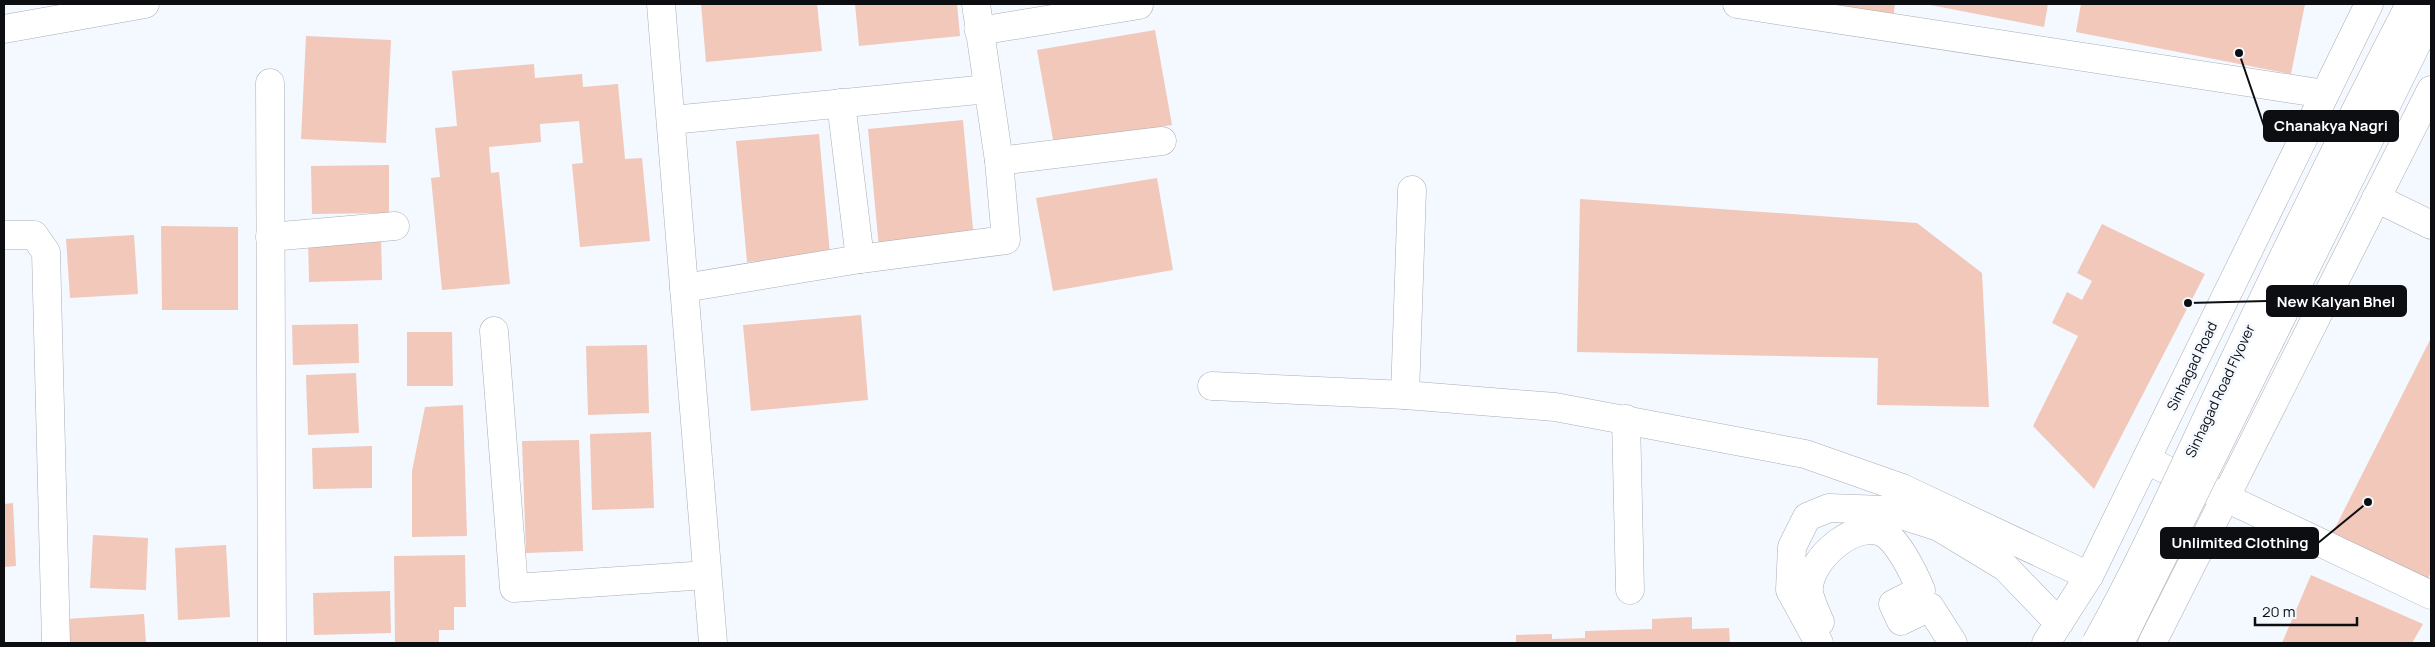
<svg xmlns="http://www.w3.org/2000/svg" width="2435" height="647" font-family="Manrope,sans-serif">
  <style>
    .building { fill: #f1c8ba }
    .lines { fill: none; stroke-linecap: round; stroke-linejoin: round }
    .minor-casing { stroke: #a9aeb6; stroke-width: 29 }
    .major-casing { stroke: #a9aeb6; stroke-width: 29 }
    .minor { stroke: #fff; stroke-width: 28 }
    .major { stroke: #fff; stroke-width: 28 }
    .major-bridge-casing { stroke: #a9aeb6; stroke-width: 29; stroke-linecap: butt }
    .major-bridge { stroke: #fff; stroke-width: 28 }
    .labels { text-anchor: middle; stroke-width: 5; stroke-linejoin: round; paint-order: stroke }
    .street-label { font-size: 14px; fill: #0d0e11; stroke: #f4f8ff }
    .leader { fill: none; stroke: #0d0e11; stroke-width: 2 }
    .callout-dot { fill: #0d0e11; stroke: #f4f8ff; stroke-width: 2 }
    .callout { fill: #0d0e11; stroke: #0d0e11; stroke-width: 2 }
    .callout-label { font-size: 15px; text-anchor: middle; font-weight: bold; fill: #fff }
  </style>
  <rect width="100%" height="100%" fill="#f4f8ff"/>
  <!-- building -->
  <g class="building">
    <polygon points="701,4 817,4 822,51 706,62"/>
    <polygon points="855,4 957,4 960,36 859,46"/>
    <polygon points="1806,4 1895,4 1893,19"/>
    <polygon points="1925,4 2048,4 2044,27"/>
    <polygon points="2081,4 2305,4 2291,74 2076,32"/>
    <polygon points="1155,30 1172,125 1054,145 1037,50"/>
    <polygon points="306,36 391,40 386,143 301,139"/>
    <polygon points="534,64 535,78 582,74 583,87 618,84 625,159 642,158 650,241 580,247 572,164 583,163 579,121 540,124 541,142 489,147 491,173 499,172 510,284 442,290 431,178 440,177 435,128 457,126 452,71"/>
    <polygon points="963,120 974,240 879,249 868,129"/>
    <polygon points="819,134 830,254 747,262 736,141"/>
    <polygon points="389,165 389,213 312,214 311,166"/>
    <polygon points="1157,178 1173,270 1053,291 1036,198"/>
    <polygon points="1580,199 1917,223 1982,273 1989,407 1877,405 1878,358 1577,352"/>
    <polygon points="2102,224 2205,274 2094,489 2033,426 2078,336 2052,323 2067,292 2082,300 2092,281 2077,273"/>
    <polygon points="161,226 238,227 238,310 162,310"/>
    <polygon points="381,234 382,280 309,282 308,236"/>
    <polygon points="134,235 138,294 70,298 66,239"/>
    <polygon points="861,315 868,400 751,411 743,325"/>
    <polygon points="358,324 359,363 293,365 292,325"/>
    <polygon points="407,332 452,332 453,386 407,386"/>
    <polygon points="2431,338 2431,572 2426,583 2331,536"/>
    <polygon points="647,345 649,413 588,415 586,346"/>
    <polygon points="356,373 359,433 308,435 306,375"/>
    <polygon points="463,405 467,536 412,537 412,471 425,407"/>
    <polygon points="651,432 654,508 592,510 590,434"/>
    <polygon points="579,440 583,551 526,553 522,441"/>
    <polygon points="372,446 372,488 313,489 312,448"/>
    <polygon points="13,503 16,566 4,567 4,504"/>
    <polygon points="93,535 148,538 146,590 90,588"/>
    <polygon points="226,545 230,617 178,620 175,548"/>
    <polygon points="465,555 466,607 454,607 454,630 439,630 439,643 395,643 394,556"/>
    <polygon points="2311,575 2423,624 2412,643 2282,643"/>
    <polygon points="390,591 391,633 314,635 313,593"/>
    <polygon points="144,614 146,643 68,643 66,619"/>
    <polygon points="1692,617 1692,629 1729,628 1730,643 1516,643 1516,635 1552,634 1552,639 1585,638 1585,631 1652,629 1652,619"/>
  </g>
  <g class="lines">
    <!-- minor casing -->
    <g class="minor-casing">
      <g id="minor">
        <polyline points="661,4 713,643"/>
        <polyline points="1737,4 2325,94"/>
        <polyline points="4,29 145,4"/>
        <polyline points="979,31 1139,5"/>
        <polyline points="270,83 272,643"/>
        <polyline points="841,103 860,259"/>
        <polyline points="672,120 988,89"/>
        <polyline points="999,161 1162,141"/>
        <polyline points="2376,198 2431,225"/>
        <polyline points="4,235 34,235 46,252 56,643"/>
        <polyline points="270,237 395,226"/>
        <polyline points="684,288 860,259 1006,240 999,161 976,4"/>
        <polyline points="494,331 514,588 707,575"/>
        <polyline points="1212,386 1405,395 1555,407 1805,454 1902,488 2089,576"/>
        <polyline points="1405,395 1412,190"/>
        <polyline points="1626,419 1630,590"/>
        <polyline points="2146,460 2431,595"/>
        <path d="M1820 622C1816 613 1811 602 1809 593 1805 560 1862 512 1889 537 1902 549 1914 574 1921 590L1893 604 1901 621 1930 607 1953 643"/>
        <polyline points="1819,643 1790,590 1792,547 1807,517 1829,508 1885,510 1939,527 2005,567 2059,623"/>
      </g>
    </g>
    <!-- major casing -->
    <g class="major-casing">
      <g id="major">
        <polyline points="2046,643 2089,576 2369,4"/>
        <polyline points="2152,643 2431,90"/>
      </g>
    </g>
    <!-- minor -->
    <use href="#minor" class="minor"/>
    <!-- major -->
    <use href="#major" class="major"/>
    <!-- major-bridge casing -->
    <g class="major-bridge-casing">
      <g id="major-bridge">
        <path d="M2096 643C2146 554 2186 461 2230 369 2288 246 2348 124 2410 4"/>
        <polyline points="2120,643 2431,15"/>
      </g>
    </g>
    <!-- major-bridge -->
    <use href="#major-bridge" class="major-bridge"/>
  </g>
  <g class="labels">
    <!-- street labels -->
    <g class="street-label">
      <text transform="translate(2192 366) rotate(-64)" y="5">Sinhagad Road</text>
      <text transform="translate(2220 391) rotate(-65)" y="5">Sinhagad Road Flyover</text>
    </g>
  </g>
  <!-- callouts -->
  <path class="leader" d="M2239 53L2264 126M2188 303L2267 301M2368 502L2318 543"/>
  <g class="callout-dot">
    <circle cx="2239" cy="53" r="5"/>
    <circle cx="2188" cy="303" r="5"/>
    <circle cx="2368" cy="502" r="5"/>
  </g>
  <g class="callout">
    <rect x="2264" y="111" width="134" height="30" rx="5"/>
    <rect x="2267" y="286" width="139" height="30" rx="5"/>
    <rect x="2161" y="528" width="157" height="30" rx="5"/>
  </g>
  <g class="callout-label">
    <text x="2331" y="131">Chanakya Nagri</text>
    <text x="2336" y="307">New Kalyan Bhel</text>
    <text x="2240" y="548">Unlimited Clothing</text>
  </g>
  <!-- border -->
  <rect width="2435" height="647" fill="none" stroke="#0d0e11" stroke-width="10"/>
  <!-- scale -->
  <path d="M2255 617v8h102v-8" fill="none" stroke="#0d0e11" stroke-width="2.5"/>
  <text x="2262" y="617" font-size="15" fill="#0d0e11" stroke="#f4f8ff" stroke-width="4" paint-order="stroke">20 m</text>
</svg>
